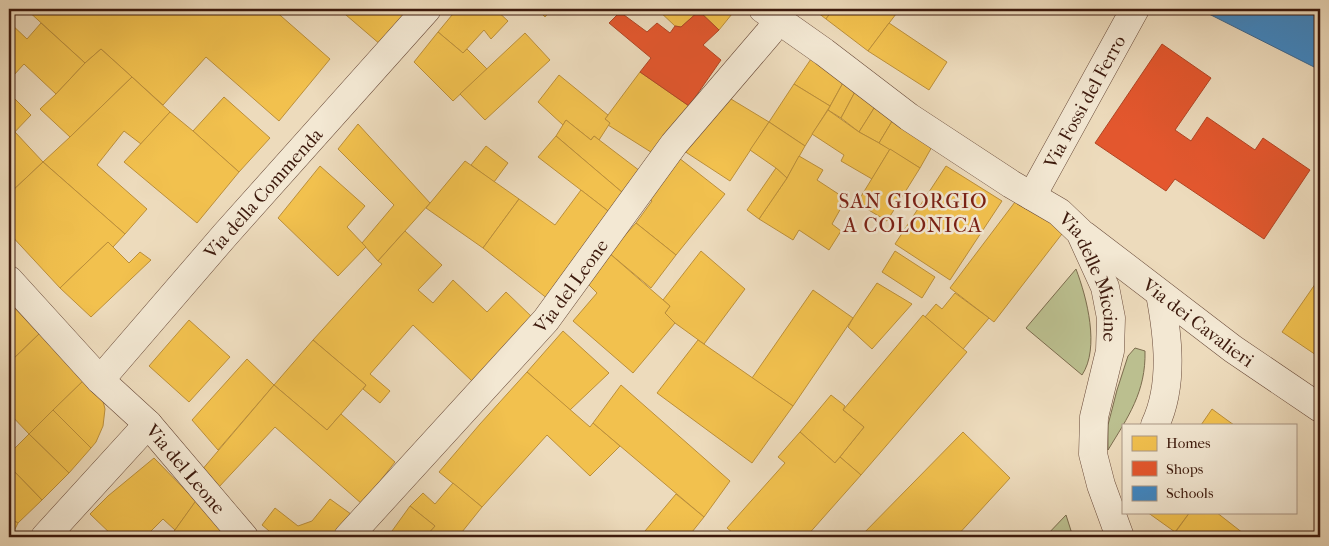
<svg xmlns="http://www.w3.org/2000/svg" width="1329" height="546" font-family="'IM FELL French Canon',serif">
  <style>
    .green { fill: #bbbf8f; stroke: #7c6c4e }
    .homes { fill: #f2c14e; stroke: #bc8f3a }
    .shops { fill: #e4572e; stroke: #b24524 }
    .schools { fill: #3f88c5; stroke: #3e678e }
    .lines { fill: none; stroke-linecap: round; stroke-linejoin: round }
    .street-casing { stroke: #694a39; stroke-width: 29 }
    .street { stroke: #f3e8d3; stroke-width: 28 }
    .labels { text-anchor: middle; stroke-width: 5; stroke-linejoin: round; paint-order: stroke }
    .street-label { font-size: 19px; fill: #3d1a0d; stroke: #f3e8d3 }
    .quarter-label { font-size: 21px; letter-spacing: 1px; fill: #7a1f14; stroke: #f3e8d3 }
  </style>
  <rect width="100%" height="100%" fill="#eddbbc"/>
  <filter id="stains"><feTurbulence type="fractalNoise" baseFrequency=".004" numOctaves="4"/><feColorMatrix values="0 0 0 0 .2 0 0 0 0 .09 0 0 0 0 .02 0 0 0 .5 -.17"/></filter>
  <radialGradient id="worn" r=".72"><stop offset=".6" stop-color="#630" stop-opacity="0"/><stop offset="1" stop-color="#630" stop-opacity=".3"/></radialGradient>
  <!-- green -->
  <g class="green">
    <path d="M1076 269C1087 298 1100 348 1082 375L1026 328Z"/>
    <path d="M1135 348 1145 351C1146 392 1128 417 1108 450V425L1117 390 1128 356Z"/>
    <polygon points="1066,515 1073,537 1045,537"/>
  </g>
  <!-- homes -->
  <g class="homes">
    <polygon points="26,9 273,9 330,59 279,121 206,57 163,105 101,49 85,63"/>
    <polygon points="339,9 413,9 381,45"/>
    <polygon points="457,9 495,9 508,21 491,39 484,30 463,53 438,32"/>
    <polygon points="537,9 552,9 545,17"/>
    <polygon points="657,9 736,9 719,30 699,11 681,27 675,26"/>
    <polygon points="813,9 833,9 826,19"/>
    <polygon points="833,9 889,9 896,14 868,51 826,19"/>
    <polygon points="10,23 27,39 41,23 85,63 56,94 24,64 13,76 9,72"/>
    <polygon points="889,23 947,62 929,90 868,51"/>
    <polygon points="438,32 463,53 467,49 487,69 453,101 414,62"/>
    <polygon points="525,33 550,60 485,120 460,94"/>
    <polygon points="101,49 132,77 70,137 40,109 56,94 85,63"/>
    <polygon points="811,59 844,81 830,106 794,84"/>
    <polygon points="640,72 689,106 654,154 608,125 610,123 605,119"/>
    <polygon points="559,75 608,115 605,119 610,123 599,140 594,136 591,140 566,120 563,125 538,102"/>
    <polygon points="132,77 170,112 141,144 124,131 97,165 147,209 125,234 43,162 70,137"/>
    <polygon points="844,81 856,90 841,118 828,110"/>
    <polygon points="794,84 830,106 805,146 769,122"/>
    <polygon points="856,90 876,105 859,132 841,118"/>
    <polygon points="9,93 31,115 9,138"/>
    <polygon points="721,93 769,122 730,181 681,149"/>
    <polygon points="224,97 270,138 239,172 193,131"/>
    <polygon points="876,105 894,118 879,143 859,132"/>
    <polygon points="828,110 859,132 890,149 872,179 841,161 844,155 812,134"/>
    <polygon points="170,112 193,131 239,172 197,223 124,162"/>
    <polygon points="894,118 933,145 920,168 879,143"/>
    <polygon points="566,120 591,140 594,136 640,171 623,193 556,136"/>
    <polygon points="769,122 805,146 787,178 776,168 750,150"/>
    <polygon points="358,124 430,203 378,261 362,243 394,205 338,149"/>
    <polygon points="15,132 43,162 9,194 9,138"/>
    <polygon points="556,136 623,193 612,214 538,157"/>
    <polygon points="486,146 508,163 494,182 471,165"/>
    <polygon points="890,149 920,168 887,221 857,203"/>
    <polygon points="799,156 823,170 817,180 846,199 832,224 841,231 829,250 799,230 793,240 759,219 787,178"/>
    <polygon points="679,158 725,194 676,255 636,223 652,201 648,198"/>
    <polygon points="465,161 519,199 483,248 426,208"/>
    <polygon points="43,162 125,234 113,247 108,242 60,288 9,233 9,194"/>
    <polygon points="320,166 365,206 347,227 366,247 338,276 278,218"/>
    <polygon points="946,166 1002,201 950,280 895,244"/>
    <polygon points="776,168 787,178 759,219 747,210"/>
    <polygon points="581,190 612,214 548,299 483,248 519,199 555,225"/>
    <polygon points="1015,202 1065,230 994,322 950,288"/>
    <polygon points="636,223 676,255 651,288 609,253"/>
    <polygon points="405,231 442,265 418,290 433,303 453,280 487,312 506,292 533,318 473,382 413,325 370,374 390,391 380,403 363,389 366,385 313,340 382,264 378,261"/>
    <polygon points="108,242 129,263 140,252 151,260 91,317 60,288"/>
    <polygon points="701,251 745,289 704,344 675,323 665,313 670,306 663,300"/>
    <polygon points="895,251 935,277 922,298 882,272"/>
    <polygon points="609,253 670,306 665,313 675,323 633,373 573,321 597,293 587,283"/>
    <polygon points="1318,280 1320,281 1320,355 1319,357 1282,332"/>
    <polygon points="877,283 912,304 872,349 848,327 853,318"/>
    <polygon points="813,290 853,318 793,406 752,378"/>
    <polygon points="955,293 989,318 963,349 925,317 936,304 942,309"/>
    <polygon points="9,302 39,334 9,363"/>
    <polygon points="923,315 967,352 861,475 840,457 864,427 843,410"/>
    <polygon points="189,320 230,357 189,402 149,366"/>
    <polygon points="563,331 609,373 570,410 527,372"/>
    <polygon points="39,334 84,380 29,434 9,413 9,363"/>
    <polygon points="313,340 366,385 327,430 274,385"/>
    <polygon points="698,340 793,406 752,463 657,393"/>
    <polygon points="247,359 274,385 218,450 192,420"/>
    <polygon points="527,372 590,427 593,423 620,446 590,476 547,435 482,507 439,472 480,424"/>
    <polygon points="84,380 102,397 105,409 103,426 96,442 91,448 53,410"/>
    <polygon points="274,385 327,430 341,414 395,462 362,504 275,427 218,488 201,471"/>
    <polygon points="621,385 730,481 704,517 593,423"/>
    <polygon points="831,395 845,406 843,410 864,427 835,463 800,432"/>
    <polygon points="1212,409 1227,420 1234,425 1201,425"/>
    <polygon points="53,410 91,448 69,473 29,434"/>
    <polygon points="800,432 835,463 840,457 861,475 806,537 738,537 727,528 785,463 778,457"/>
    <polygon points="963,432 1010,478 956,537 860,537"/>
    <polygon points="29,434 69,473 42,500 9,466 9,454"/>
    <polygon points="154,458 196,501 175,530 163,519 145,537 114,537 90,514 108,496"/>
    <polygon points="9,466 42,500 18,523 9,518"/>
    <polygon points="453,483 482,507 458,537 425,537 435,526 410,506 423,493 435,504"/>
    <polygon points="676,494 704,517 688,537 640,537"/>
    <polygon points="200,495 239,537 159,537 163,532 169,536 175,530"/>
    <polygon points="330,499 355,517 338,537 276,537 262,525 275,508 298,526 312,521"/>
    <polygon points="410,506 435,526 425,537 401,537 392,531"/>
    <polygon points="1147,512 1190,512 1175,532"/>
    <polygon points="1190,512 1216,512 1248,537 1172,537"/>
    <polygon points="9,518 18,523 11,537 9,537"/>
    <polygon points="392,531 401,537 387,537"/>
  </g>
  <!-- shops -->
  <g class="shops">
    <polygon points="699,11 719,30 703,45 721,60 689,106 640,72 651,58 609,23 620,12 647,32 657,23 670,33 675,26 681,27"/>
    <polygon points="1162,44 1211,78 1175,130 1191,141 1207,117 1255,150 1263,138 1310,170 1264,239 1175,179 1166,191 1095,143"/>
  </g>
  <!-- schools -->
  <polygon class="schools" points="1212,9 1320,9 1320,70 1209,14"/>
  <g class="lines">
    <!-- street casing -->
    <g class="street-casing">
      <g id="street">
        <path id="s1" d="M763 9 824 52 909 117 1011 184 1059 212 1080 232 1105 287 1111 318 1110 351 1094 417 1093 454 1101 485 1120 537"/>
        <path id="s2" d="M1032 196 1135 9"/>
        <path id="s3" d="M1084 235 1233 349 1320 408"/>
        <path id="s4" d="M9 280 100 380 148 424 244 537"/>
        <path id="s5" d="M100 380 225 235 427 9"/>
        <path d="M1155 425C1174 385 1168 336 1160 294"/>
        <polyline points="45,537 148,424"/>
        <path id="s6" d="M348 537 546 320 674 144 769 33 778 20"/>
      </g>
    </g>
    <!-- street -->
    <use href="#street" class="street"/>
  </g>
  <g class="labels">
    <!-- street labels -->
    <g class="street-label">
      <text dy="7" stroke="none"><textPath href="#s2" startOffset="108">Via Fossi del Ferro</textPath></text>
      <text dy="7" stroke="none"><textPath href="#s5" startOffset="248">Via della Commenda</textPath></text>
      <text dy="7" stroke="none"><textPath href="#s1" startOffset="434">Via delle Miccine</textPath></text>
      <text dy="7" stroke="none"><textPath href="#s6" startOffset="336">Via del Leone</textPath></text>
      <text dy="7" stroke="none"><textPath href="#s3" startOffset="144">Via dei Cavalieri</textPath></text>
      <text dy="7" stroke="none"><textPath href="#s4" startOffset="259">Via del Leone</textPath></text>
    </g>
    <!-- quarter labels -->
    <g class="quarter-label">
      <text x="913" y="208">SAN GIORGIO<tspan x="913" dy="24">A COLONICA</tspan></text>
    </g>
  </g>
  <!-- margin -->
  <rect width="1329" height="546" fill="none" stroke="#eddbbc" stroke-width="30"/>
  <rect x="10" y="10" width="1309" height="526" fill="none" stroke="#3d1a0d" stroke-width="2.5"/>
  <rect x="15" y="15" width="1299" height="516" fill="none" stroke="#3d1a0d"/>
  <!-- legend -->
  <rect x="1122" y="424" width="175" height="90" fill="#f3e8d3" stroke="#aa9684"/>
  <rect x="1132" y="436" width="25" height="15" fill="#f2c14e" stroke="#aa9684"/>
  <text x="1166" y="448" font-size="15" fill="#3d1a0d">Homes</text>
  <rect x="1132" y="461" width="25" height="15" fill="#e4572e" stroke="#aa9684"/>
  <text x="1166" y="474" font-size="15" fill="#3d1a0d">Shops</text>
  <rect x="1132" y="486" width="25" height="15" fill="#3f88c5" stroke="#aa9684"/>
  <text x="1166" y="498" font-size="15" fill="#3d1a0d">Schools</text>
  <rect width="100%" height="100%" filter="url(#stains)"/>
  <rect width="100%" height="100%" fill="url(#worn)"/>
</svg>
